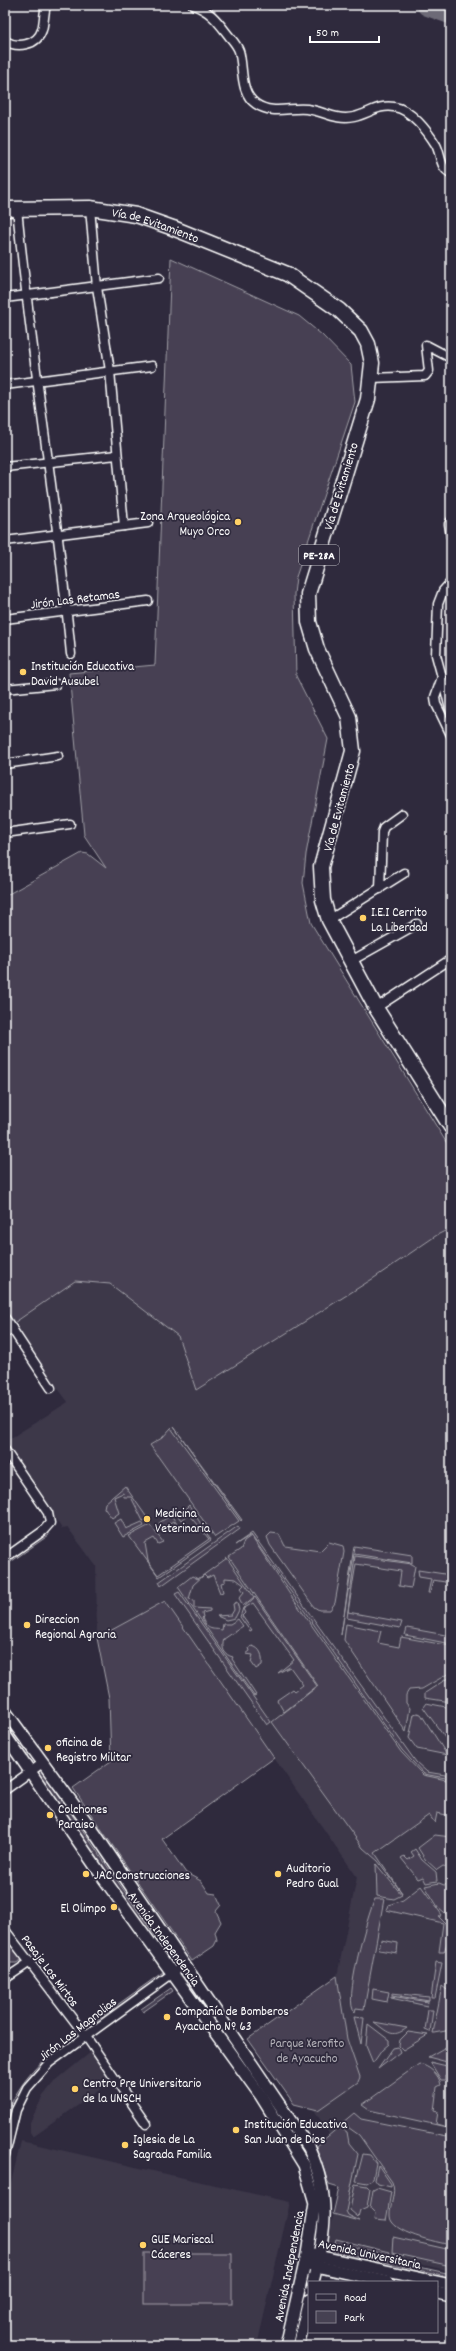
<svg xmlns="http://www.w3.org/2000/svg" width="456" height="2351" font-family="Dekko,sans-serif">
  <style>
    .built { fill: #3c3749 }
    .green { fill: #464152; stroke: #a2a0a8 }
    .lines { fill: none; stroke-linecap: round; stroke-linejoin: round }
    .river { stroke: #6d6a77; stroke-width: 17 }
    .street-casing { stroke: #fff; stroke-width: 11 }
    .secondary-casing { stroke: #fff; stroke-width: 14 }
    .highway-casing { stroke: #fff; stroke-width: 17 }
    .street { stroke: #2f2a3d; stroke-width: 8 }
    .secondary { stroke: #2f2a3d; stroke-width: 11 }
    .highway { stroke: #2f2a3d; stroke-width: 14 }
    .poi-dot { fill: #ffd166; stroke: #2f2a3d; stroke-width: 1.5 }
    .labels { text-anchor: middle; stroke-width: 3.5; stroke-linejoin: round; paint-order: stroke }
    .shield { fill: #2f2a3d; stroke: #c1bfc5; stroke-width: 1 }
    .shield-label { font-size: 12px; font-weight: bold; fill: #fff }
    .street-label { font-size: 13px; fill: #fff; stroke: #2f2a3d }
    .poi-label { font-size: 13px; fill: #fff; stroke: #2f2a3d; text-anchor: start }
    .park-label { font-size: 13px; fill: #b5b3ba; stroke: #2f2a3d }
  </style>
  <rect width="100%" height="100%" fill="#2f2a3d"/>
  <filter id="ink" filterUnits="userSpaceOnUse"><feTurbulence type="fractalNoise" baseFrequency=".025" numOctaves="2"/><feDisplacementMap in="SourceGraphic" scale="8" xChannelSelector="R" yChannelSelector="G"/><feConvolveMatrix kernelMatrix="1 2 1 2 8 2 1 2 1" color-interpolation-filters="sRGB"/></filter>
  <g filter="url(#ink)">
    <!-- built -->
    <g class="built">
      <polygon points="325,759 312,820 303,883 311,923 451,1150 451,2271 327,2244 347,2152 329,2134 313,2108 294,2104 248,2039 337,1976 357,1877 274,1758 73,1788 111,1761 109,1698 97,1638 96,1566 68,1528 62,1529 6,1441 68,1402 11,1325 5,896 82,853 88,854 107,869"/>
      <polygon points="91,2052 111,2082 33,2137 30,2132 30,2122 43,2096 54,2082"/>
      <polygon points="21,2141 290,2202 257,2346 5,2346 5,2207"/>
    </g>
    <!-- green -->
    <g class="green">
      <polygon points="171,258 299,316 322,335 351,365 355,402 296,577 294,594 296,676 328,739 306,854 303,883 311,923 451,1150 451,1228 437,1235 374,1278 196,1390 178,1336 110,1284 75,1281 11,1325 5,1316 5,896 82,853 88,854 106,868 84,835 69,673 155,665"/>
      <polygon points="174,1427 242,1520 241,1521"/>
      <polygon points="171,1428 239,1521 215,1537 150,1445 162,1438"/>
      <polygon points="125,1486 148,1519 143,1521 131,1497 124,1497 123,1493 114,1497 119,1513 112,1518 104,1508 105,1503"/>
      <polygon points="189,1505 211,1540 159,1577 129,1536 150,1525 163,1542 158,1544 154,1538 145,1543 148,1561 158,1575 209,1539 188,1514 181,1520 178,1516"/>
      <polygon points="171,1515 177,1524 176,1525 173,1521 162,1528 159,1523"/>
      <polygon points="121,1519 126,1529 142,1522 144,1526 123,1537 114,1523"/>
      <polygon points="238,1526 240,1529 161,1586 159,1582"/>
      <polygon points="47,1532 49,1535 5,1566 5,1561"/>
      <polygon points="252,1533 416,1762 427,1772 451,1776 451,1779 424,1774 402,1750 251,1535 235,1545"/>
      <polygon points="271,1533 279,1534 285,1546 320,1551 329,1542 343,1546 344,1552 335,1603 330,1610 319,1610 314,1607 270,1545 267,1537"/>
      <polygon points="251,1536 291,1596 401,1752 423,1775 451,1781 451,1816 437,1813 435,1823 429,1815 375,1853 402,1893 378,1861 363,1848 272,1722 318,1686 229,1557 241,1549 244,1541"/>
      <polygon points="354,1546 412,1555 412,1563 354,1554 341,1635"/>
      <polygon points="355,1556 412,1564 415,1566 411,1588 399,1586 401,1571 356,1564 348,1612 402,1622 400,1628 347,1618"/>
      <path d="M227 1558 254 1597 243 1606 239 1598 244 1592 241 1588 244 1585 236 1579 225 1578V1582L221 1583 223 1592 220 1593 213 1575 207 1578 204 1575 193 1585 189 1599 194 1600V1608L210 1609V1611L202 1613 203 1617 202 1618C208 1632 213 1628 222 1630L223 1624H230L238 1619 243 1626 224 1639C221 1648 224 1655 233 1657L232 1659 256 1695 254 1696 178 1587 192 1576 198 1579Z"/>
      <polygon points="418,1570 451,1575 451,1583 433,1580 430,1593 428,1593 431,1579 419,1577"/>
      <polygon points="179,1592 271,1722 267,1725 175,1594"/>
      <polygon points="255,1597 317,1686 284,1712 277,1700 293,1689 295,1691 303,1685 290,1667 278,1673 294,1660 253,1603 243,1609 245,1613 242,1616 252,1630 250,1631 240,1617 243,1608"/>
      <polygon points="165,1601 274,1758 162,1839 186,1873 201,1881 209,1893 216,1894 221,1905 216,1911 221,1922 215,1932 217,1940 214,1946 192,1961 73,1788 111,1761 109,1698 97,1638"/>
      <polygon points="237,1602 239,1610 235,1618 226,1620 217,1616 231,1615 234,1610 233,1604"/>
      <polygon points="346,1624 381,1631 378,1643 399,1647 401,1637 451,1646 451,1672 422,1689 409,1690 406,1695 406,1703 410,1708 406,1732 344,1640"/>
      <polygon points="407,1628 451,1636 451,1644 405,1635"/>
      <path d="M252 1646C261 1648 263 1656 262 1665L256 1669 251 1662 253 1655 246 1654 250 1651 249 1648Z"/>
      <polygon points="451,1676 451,1702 425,1698 425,1693"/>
      <polygon points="426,1703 451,1708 448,1742 423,1707"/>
      <polygon points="417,1713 421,1714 447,1755 417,1749 409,1738 414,1714"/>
      <polygon points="5,1719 28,1753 27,1756 25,1756 5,1728"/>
      <polygon points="39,1770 42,1771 171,1959 171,1963 168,1962 37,1772"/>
      <polygon points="435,1835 451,1837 451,1868 443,1866 437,1870 425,1859 418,1848"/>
      <polygon points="415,1849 422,1860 436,1872 437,1881 426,1883 423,1877 418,1879 401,1858 404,1856 408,1860 414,1856 411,1852"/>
      <polygon points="376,1864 402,1895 394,1899 377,1896"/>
      <polygon points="439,1883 444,1885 451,1884 451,1918 438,1907 425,1886"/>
      <polygon points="421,1886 442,1915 439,1917 446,1924 448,1922 451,1923 451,1931 444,1952 439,1952 443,1923 386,1910 388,1905 403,1900"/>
      <path d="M375 1899H384L364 2009 356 2008 355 2012C342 2005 368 1913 375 1899Z"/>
      <polygon points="5,1938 22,1960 16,1963 5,1963"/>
      <polygon points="381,1940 398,1943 397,1953 379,1950"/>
      <polygon points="436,1962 442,1963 435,1998 431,1998"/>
      <polygon points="163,1972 165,1975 89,2029 88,2026"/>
      <polygon points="337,1976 347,2039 360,2077 358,2082 318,2110 294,2104 248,2039"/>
      <polygon points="442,1986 451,1993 451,2030 435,2033 433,2033"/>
      <polygon points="171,1988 173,1991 143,2012 141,2009"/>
      <polygon points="373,1989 389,1992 387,2002 372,1999"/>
      <polygon points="392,1993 429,1997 429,2001 392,1995"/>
      <polygon points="391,1996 428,2002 427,2006 391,1998"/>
      <polygon points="200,2000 281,2114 280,2116 198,2001"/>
      <polygon points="428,2010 433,2010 430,2032 425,2030"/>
      <polygon points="354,2017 364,2018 361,2044"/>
      <path d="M374 2022 407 2028C392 2039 388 2032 374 2022Z"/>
      <polygon points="368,2024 389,2040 389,2044 382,2050 373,2063 366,2046"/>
      <polygon points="408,2032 428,2035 403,2050 399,2046 400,2040"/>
      <polygon points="451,2044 451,2063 428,2057"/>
      <polygon points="398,2047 400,2052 378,2069 393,2048"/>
      <path d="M52 2052 55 2055 16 2103 8 2126 5 2125C9 2096 31 2071 52 2052Z"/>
      <polygon points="430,2062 451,2067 450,2076 445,2076 445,2080 441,2080"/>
      <path d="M419 2064C429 2066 439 2074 441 2085L437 2087 434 2111 438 2112 436 2124 451 2128 369 2110 362 2105Z"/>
      <path d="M354 2113 361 2119 451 2137V2245C437 2242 390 2233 390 2216 389 2205 397 2193 392 2182L359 2135 342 2123Z"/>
      <polygon points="339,2127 347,2132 349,2143 358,2154 346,2211 348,2215 360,2221 333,2214 339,2188 329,2185 316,2146"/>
      <polygon points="363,2154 370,2155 376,2163 373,2179 367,2183 356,2181"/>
      <polygon points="378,2165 391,2184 391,2187 378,2184 375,2180"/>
      <polygon points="355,2184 367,2186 370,2189 367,2207 360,2210 358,2217 350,2210"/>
      <polygon points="377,2188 391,2192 386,2221 374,2220 375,2213 370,2208 373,2190"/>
      <polygon points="393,2237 451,2250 451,2266 392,2253"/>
      <polygon points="336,2239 389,2252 388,2255 335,2243"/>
      <polygon points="329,2247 451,2274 451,2277 328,2250"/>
      <rect x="144" y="2253" width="88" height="51"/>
    </g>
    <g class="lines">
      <!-- river -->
      <polyline class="river" points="425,5 426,7 451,16"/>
      <!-- street casing -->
      <g class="street-casing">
        <g id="street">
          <path d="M193 5C211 11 218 22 229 36 233 41 237 45 239 51 244 68 239 92 256 104 272 115 290 107 307 109 323 111 336 121 354 117 368 114 379 104 394 107 411 109 428 132 436 145 441 154 440 169 451 173"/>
          <path d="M5 41C17 48 37 46 42 30 44 23 44 13 46 5"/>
          <path d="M17 208C31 357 57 505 71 654"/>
          <polyline points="90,208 97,287 110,371 124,526"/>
          <polyline points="5,298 159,278"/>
          <polyline points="371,378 425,376 429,371 426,345 451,358"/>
          <polyline points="5,385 152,366"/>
          <polyline points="5,467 117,455"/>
          <polyline points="451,521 449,524 451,537"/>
          <polyline points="5,541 148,523"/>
          <polyline points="451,582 443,591 438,604 436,655 442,677 435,697 436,704 451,735"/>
          <polyline points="5,619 148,601"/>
          <polyline points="442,677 451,713"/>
          <polyline points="5,689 56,684"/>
          <polyline points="5,764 58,756"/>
          <polyline points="5,833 70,824"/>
          <polyline points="380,889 382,832 384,827 402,814"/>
          <polyline points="329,920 404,873"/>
          <polyline points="351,961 417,924"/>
          <polyline points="376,1008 451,959"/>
          <polyline points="5,1318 51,1388"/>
          <polyline points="5,1333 12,1328"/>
          <polyline points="5,1450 48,1513 50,1523 43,1531 5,1558"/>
          <polyline points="5,1790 44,1762"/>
          <polyline points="5,1930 85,2035 146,2124"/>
          <polyline points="5,1979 30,1962"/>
          <polyline points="5,2155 16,2110 27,2088 49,2063 184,1965"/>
        </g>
      </g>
      <!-- secondary casing -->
      <g class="secondary-casing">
        <g id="secondary">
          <path d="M5 1711 96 1835 309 2148C331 2198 326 2230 313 2282"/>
          <polyline points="5,1735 102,1876 261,2096 304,2165 315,2203 307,2254 286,2346"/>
          <polyline points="313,2255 451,2285"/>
          <polyline points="311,2265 388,2282"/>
          <polyline points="437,2293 451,2296"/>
          <polyline points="298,2346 309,2300"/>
        </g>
      </g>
      <!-- highway casing -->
      <g class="highway-casing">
        <g id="highway">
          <path id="s1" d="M5 209 90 208 136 215 173 228 287 274 339 310 361 331 368 344 372 363 368 399 308 594 309 622 317 649 349 717 353 751 321 867 323 900 329 920 376 1008 451 1127"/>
        </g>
      </g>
      <!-- street -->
      <use href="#street" class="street"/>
      <!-- secondary -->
      <use href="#secondary" class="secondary"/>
      <!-- highway -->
      <use href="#highway" class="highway"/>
    </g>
  </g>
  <!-- markers -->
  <g class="poi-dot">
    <circle cx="238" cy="522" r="4"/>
    <circle cx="23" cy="672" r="4"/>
    <circle cx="363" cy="918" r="4"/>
    <circle cx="147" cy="1519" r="4"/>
    <circle cx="27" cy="1625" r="4"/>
    <circle cx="48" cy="1748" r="4"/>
    <circle cx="50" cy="1815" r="4"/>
    <circle cx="86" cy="1874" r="4"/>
    <circle cx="278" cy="1874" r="4"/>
    <circle cx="114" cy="1907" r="4"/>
    <circle cx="167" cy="2017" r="4"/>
    <circle cx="75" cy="2089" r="4"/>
    <circle cx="236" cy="2130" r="4"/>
    <circle cx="125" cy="2145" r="4"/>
    <circle cx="143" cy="2245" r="4"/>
  </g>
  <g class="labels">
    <!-- shield labels -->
    <rect class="shield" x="299" y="545" width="40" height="20" rx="3"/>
    <g class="shield-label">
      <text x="319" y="559">PE-28A</text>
    </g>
    <!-- street labels -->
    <g class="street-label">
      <text dy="5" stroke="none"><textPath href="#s1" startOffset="153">Vía de Evitamiento</textPath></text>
      <text transform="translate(340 486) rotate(-73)" y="5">Vía de Evitamiento</text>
      <text transform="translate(75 598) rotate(-7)" y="5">Jirón Las Retamas</text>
      <text transform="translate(338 807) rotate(-75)" y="5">Vía de Evitamiento</text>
      <text transform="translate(165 1938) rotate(54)" y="5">Avenida Independencia</text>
      <text transform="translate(51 1970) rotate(53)" y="5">Pasaje Los Mirtos</text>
      <text transform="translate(77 2028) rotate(-38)" y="5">Jirón Las Magnolias</text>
      <text transform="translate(370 2253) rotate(12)" y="5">Avenida Universitaria</text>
      <text transform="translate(288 2266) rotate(-79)" y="5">Avenida Independencia</text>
    </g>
    <!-- poi labels -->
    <g class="poi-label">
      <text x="230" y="520" text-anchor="end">Zona Arqueológica<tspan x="230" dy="15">Muyo Orco</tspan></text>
      <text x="31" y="670">Institución Educativa<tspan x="31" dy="15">David Ausubel</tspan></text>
      <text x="371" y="916">I.E.I Cerrito<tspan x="371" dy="15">La Liberdad</tspan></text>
      <text x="155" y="1517">Medicina<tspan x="155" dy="15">Veterinaria</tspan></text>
      <text x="35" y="1623">Direccion<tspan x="35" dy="15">Regional Agraria</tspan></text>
      <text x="56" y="1746">oficina de<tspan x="56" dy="15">Registro Militar</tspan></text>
      <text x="58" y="1813">Colchones<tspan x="58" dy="15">Paraiso</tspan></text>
      <text x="286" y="1872">Auditorio<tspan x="286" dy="15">Pedro Gual</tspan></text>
      <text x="94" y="1879">JAC Construcciones</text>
      <text x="106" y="1912" text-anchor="end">El Olimpo</text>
      <text x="175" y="2015">Compañía de Bomberos<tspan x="175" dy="15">Ayacucho Nº 63</tspan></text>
      <text x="83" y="2087">Centro Pre Universitario<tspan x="83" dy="15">de la UNSCH</tspan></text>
      <text x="244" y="2128">Institución Educativa<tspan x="244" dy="15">San Juan de Dios</tspan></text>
      <text x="133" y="2143">Iglesia de La<tspan x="133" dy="15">Sagrada Familia</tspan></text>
      <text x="151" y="2243">GUE Mariscal<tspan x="151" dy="15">Cáceres</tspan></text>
    </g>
    <!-- park labels -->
    <g class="park-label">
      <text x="307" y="2047">Parque Xerofito<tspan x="307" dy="15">de Ayacucho</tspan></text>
    </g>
  </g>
  <!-- margin -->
  <rect width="456" height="2351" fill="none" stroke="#2f2a3d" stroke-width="20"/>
  <rect x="10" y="10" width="436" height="2331" fill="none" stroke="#fff" stroke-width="1.5" filter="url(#ink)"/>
  <!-- legend -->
  <rect x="308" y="2281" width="130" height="52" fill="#2f2a3d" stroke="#827f8b"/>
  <rect x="316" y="2294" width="20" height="6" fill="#2f2a3d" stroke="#827f8b"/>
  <text x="344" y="2301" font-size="12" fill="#ffffff">Road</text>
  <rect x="316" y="2311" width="20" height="12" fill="#464152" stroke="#827f8b"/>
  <text x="344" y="2321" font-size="12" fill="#ffffff">Park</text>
  <!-- scale -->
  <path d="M310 36v6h69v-6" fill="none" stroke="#ffffff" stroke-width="2"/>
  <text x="316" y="36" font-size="12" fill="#ffffff" stroke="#2f2a3d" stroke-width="3" paint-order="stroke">50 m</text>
</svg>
